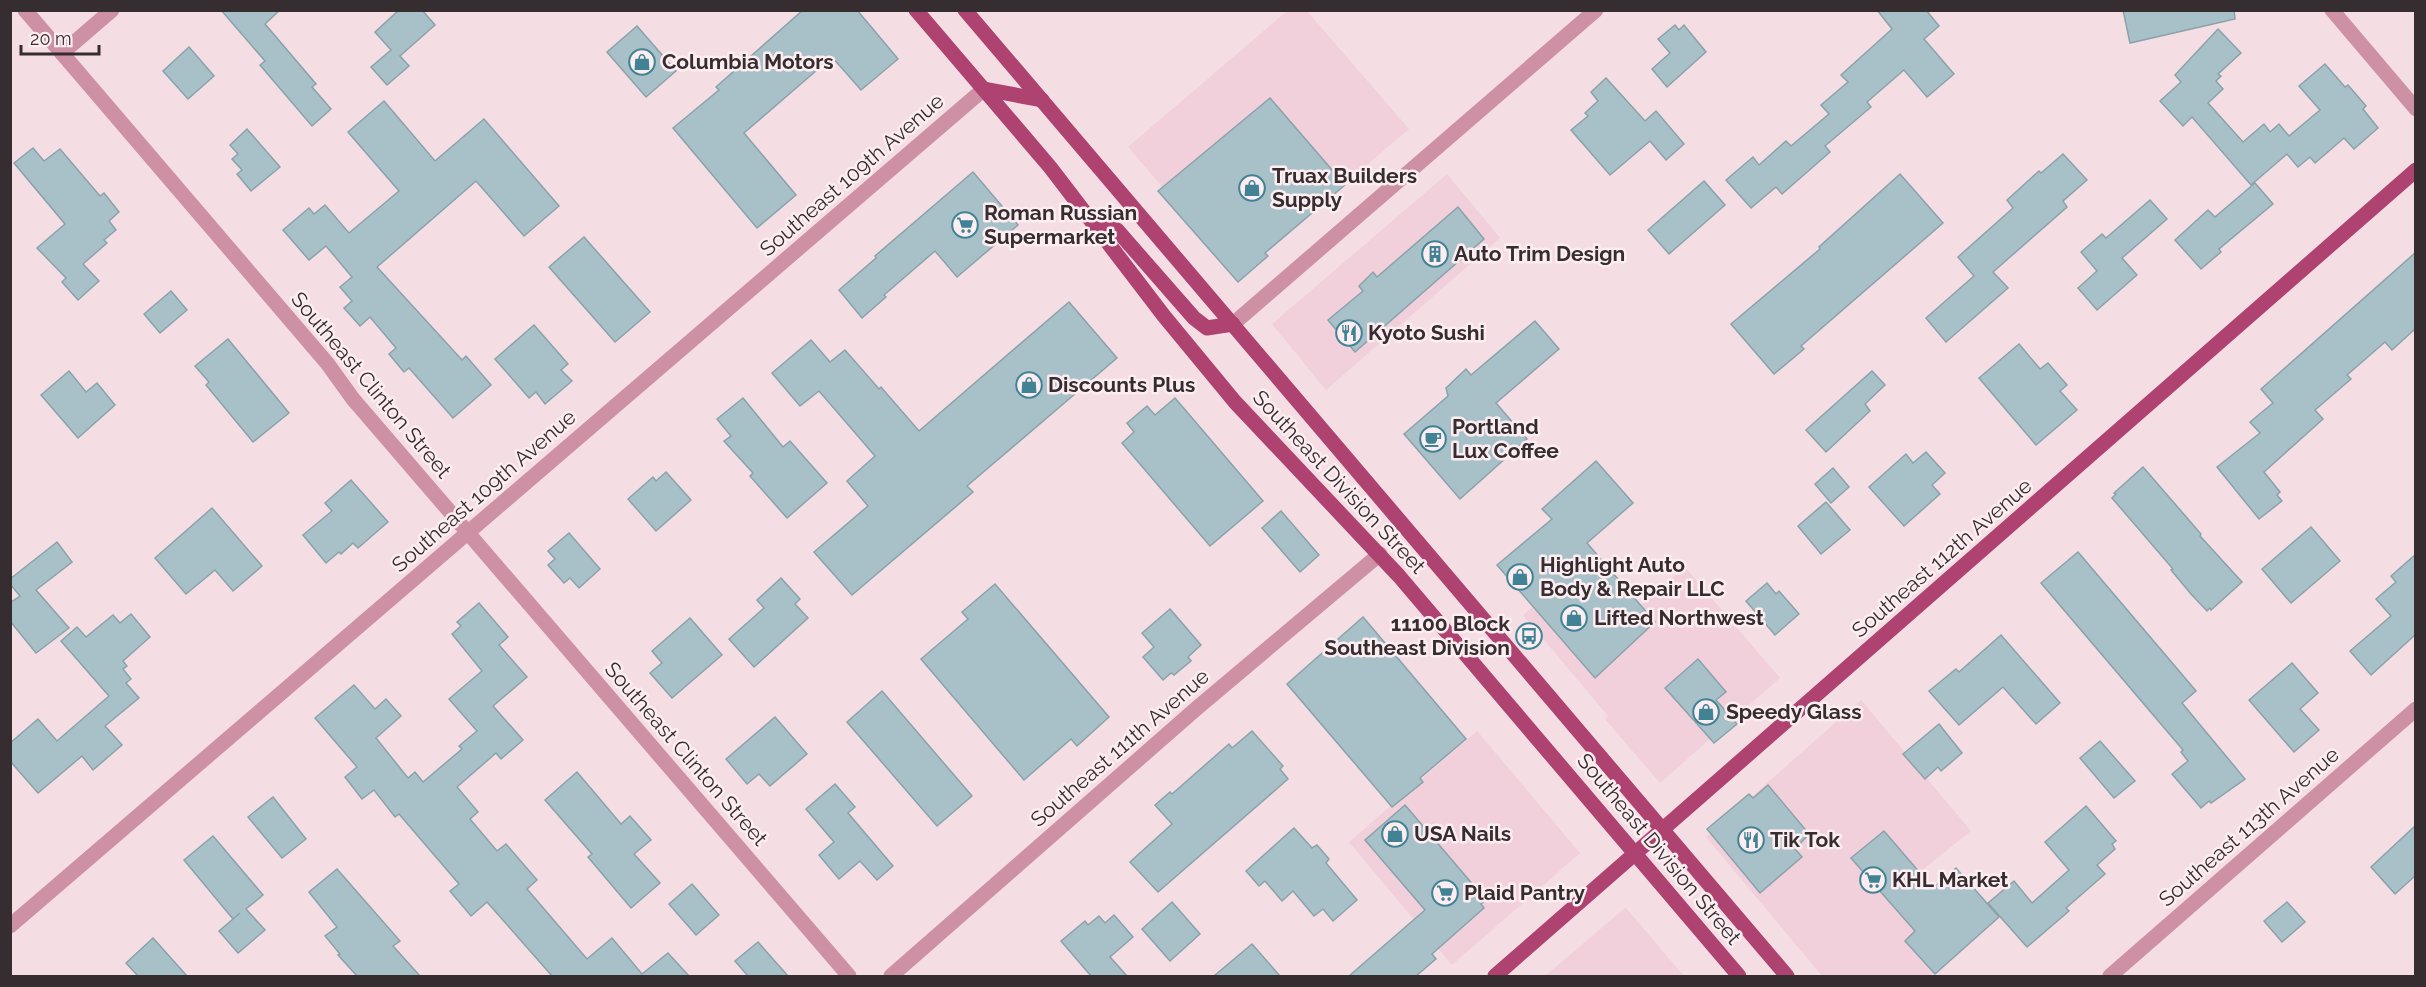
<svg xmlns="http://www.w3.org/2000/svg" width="2426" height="987" font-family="Raleway,sans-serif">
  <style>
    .built { fill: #f1d0db }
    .building { fill: #a8c1c8; stroke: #8aa2a9; stroke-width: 1.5 }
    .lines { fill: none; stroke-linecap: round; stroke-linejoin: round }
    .minor { stroke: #cd90a5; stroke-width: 15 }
    .major { stroke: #ae4271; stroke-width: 15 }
    .labels { text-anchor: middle; stroke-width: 5; stroke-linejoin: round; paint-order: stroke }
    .poi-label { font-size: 21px; font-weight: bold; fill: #362d30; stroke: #fcedf1; text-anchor: start }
    .street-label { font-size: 21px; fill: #362d30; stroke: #fcedf1 }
  </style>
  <rect width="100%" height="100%" fill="#f5dde4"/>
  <!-- built -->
  <g class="built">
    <polygon points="1287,11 1307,11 1409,129 1238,275 1128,147"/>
    <polygon points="1447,174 1500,238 1326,390 1272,324"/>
    <polygon points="1595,552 1641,605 1685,567 1780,678 1660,783 1605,719 1608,716 1523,615"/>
    <polygon points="1861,700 1971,831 1920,872 1975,937 1930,976 1822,976 1706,837"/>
    <polygon points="1477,731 1580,853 1452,965 1349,842"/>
    <polygon points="1626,908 1684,976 1545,976 1625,908"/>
  </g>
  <!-- building -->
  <g class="building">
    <polygon points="221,10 280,10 265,24 316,84 312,87 331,109 312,126 260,65 265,61"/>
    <polygon points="399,10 422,10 435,25 400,56 409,66 387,85 371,67 391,50 375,32"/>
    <polygon points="803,10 857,10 898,59 861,90 832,57 744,133 796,195 757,228 673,128 719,90 716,87"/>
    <polygon points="1877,10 1926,10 1939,26 1924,39 1954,74 1927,97 1904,70 1867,102 1871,107 1825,146 1830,152 1782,194 1776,187 1751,208 1726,180 1753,157 1759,165 1786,141 1791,146 1829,114 1821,105 1848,82 1841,75 1892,29"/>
    <polygon points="2123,10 2234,10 2235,19 2130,43"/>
    <polygon points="1675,25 1679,30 1684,25 1706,52 1667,87 1652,69 1670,53 1658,39"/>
    <polygon points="637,26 676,71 646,97 607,52"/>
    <polygon points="2218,29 2241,53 2218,74 2221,76 2216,81 2223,89 2208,103 2243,142 2264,124 2270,132 2279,124 2289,136 2320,110 2299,86 2325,64 2345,87 2348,85 2366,106 2363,109 2378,128 2354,149 2344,138 2315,163 2310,157 2298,167 2287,154 2251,185 2192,117 2183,126 2160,101 2181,82 2175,75"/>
    <polygon points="189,47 214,76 188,99 163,71"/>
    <polygon points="1606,78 1645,121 1656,111 1684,144 1666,160 1650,141 1610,175 1571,130 1588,116 1585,113 1598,101 1591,92"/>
    <polygon points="1270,98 1345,185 1265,253 1268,256 1238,282 1158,191"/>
    <polygon points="384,101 435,161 484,119 559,206 524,236 476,181 377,267 462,360 466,356 491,385 453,418 409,368 404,372 389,354 396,348 370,317 360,326 344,308 352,301 340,287 352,277 326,246 309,260 283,230 309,208 314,214 325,205 349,233 399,191 348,132"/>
    <polygon points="247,129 280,167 251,191 237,174 242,170 232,159 238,154 230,145"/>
    <polygon points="33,148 44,161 60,149 100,196 104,193 119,212 109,221 116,230 104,240 107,243 83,264 99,281 78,300 62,282 66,278 37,248 65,224 14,163"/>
    <polygon points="2063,154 2087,180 2063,201 2067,207 1993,272 2008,288 1946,342 1926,318 1974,276 1958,257 2013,208 2007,200 2039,171 2041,173"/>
    <polygon points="973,172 1018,225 957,277 935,251 884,295 886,297 862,318 839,290 876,258 875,256"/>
    <polygon points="1900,174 1943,223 1801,346 1804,349 1774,374 1731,324 1820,249 1819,247"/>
    <polygon points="1704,181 1725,205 1669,254 1648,230"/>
    <polygon points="2255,183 2273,204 2219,249 2221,252 2201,269 2175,240 2208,210 2215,217"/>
    <polygon points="2150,200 2167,219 2122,258 2137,275 2097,310 2078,288 2097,271 2081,252 2102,234 2106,238"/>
    <polygon points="1458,207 1484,239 1355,352 1328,320 1363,291 1359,286 1373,272 1377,277"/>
    <polygon points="584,237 650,312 615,342 549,267"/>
    <polygon points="2415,253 2415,329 2392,350 2385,342 2347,375 2351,379 2315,410 2323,419 2264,472 2280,492 2277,495 2282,501 2259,519 2217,467 2260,433 2250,422 2273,403 2261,389"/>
    <polygon points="171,291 187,310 160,333 144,314"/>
    <polygon points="1069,302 1117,358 967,486 973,492 852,595 814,552 868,506 847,481 875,456 819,391 800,406 772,373 811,340 830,362 845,350 879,389 881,387 919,431"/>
    <polygon points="1535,321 1559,349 1496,403 1527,439 1460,499 1404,434 1448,396 1446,388 1466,369 1471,375"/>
    <polygon points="534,325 568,364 561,370 572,381 545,404 536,392 529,398 495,359"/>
    <polygon points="228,339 289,413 253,442 206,385 209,382 195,366"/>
    <polygon points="2019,344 2040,369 2048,363 2067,385 2060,391 2077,410 2036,445 1979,378"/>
    <polygon points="69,371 86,392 97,383 115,405 78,438 41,395"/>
    <polygon points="1872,371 1885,385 1865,404 1870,411 1826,452 1806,430"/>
    <polygon points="743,398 783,447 790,441 827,483 787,518 750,476 753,473 724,441 731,436 717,419"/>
    <polygon points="1175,398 1263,501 1210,546 1122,443 1134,432 1127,423 1147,406 1155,415"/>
    <polygon points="1926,452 1945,473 1932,485 1940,494 1904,526 1869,487 1906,454 1913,463"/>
    <polygon points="1596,461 1633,503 1587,543 1655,622 1595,678 1497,565 1552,519 1542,509"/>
    <polygon points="2143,467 2201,534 2200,536 2242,582 2211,610 2210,608 2207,611 2191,594 2171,570 2173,569 2112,498 2116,494 2114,493"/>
    <polygon points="1833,468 1849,487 1831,503 1815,484"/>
    <polygon points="666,472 691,500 656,531 628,499 653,477 656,481"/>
    <polygon points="351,480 388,522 358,548 353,543 341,554 339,552 326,563 303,535 332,511 325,503"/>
    <polygon points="1826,502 1850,530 1821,554 1798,526"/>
    <polygon points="212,508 262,566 233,591 215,570 186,594 155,558"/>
    <polygon points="1281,511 1319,555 1300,572 1262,528"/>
    <polygon points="2311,527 2340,561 2291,603 2262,569"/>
    <polygon points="569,533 600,569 579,588 570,578 564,583 548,565 555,559 548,551"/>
    <polygon points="57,542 72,562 36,590 69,628 36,653 10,621 10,603 20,596 10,584 10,579"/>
    <polygon points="2078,552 2196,691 2182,703 2245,779 2211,803 2209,801 2201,808 2172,774 2188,761 2181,752 2183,750 2041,583"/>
    <polygon points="2415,555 2415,635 2371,675 2350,651 2391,616 2376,599 2396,582 2391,576"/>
    <polygon points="781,578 800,599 795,604 808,618 754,667 729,639 764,608 757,600"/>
    <polygon points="1767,583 1776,594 1779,591 1799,614 1775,635 1746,601"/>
    <polygon points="995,584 1109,717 1077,746 1071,739 1024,780 921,659 968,619 962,612"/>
    <polygon points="479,603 508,637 499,645 527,677 493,706 523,740 501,759 496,753 457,787 478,812 470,819 497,851 506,844 537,880 527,889 587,959 612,938 642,974 668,953 689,976 552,976 487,902 471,916 450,891 459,884 399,814 395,817 374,790 362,799 345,777 357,767 315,718 354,685 375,709 386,699 401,716 376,738 408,778 415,772 423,782 462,749 459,746 477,731 449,699 482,671 452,634 461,626 457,622"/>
    <polygon points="1170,609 1201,645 1188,657 1191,661 1174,675 1171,673 1163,680 1143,657 1154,647 1142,633"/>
    <polygon points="131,614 150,637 123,661 127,666 123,669 131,679 126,683 139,698 105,726 122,745 93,770 82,756 38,793 10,761 10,743 38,719 57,741 109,696 61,641 77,627 86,637 113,615 120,623"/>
    <polygon points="1363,617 1466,739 1420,778 1423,782 1392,807 1287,684"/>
    <polygon points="690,618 722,655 672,698 650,673 662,663 652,651"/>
    <polygon points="2001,635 2060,703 2036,724 2003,687 1959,725 1929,691 1956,669 1959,672"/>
    <polygon points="1698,659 1726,692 1716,700 1737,724 1714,743 1665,688"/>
    <polygon points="2292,663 2318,693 2300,709 2319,730 2294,752 2249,700"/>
    <polygon points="882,691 972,796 937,826 847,722"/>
    <polygon points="775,717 807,754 770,786 759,774 747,784 726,759"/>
    <polygon points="1939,724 1962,753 1941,771 1938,767 1925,779 1903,754"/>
    <polygon points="1252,731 1283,766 1280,769 1288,779 1158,892 1130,862 1172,824 1155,805 1170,792 1172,794 1229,744 1232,748"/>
    <polygon points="2100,741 2135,781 2114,798 2080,758"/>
    <polygon points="577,772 621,824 630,816 651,840 634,854 660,883 631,908 588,857 592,854 545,800"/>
    <polygon points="835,784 855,807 848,813 893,866 877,880 860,861 839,879 819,855 834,842 806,809"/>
    <polygon points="1768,785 1809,834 1795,849 1802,857 1760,893 1707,829 1749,794 1753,798"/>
    <polygon points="273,797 306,839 282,858 248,817"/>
    <polygon points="1405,805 1486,900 1481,904 1484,908 1432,954 1436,959 1416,976 1349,976 1425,910 1365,840"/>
    <polygon points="2086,806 2116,841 2112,844 2115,849 2097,865 2105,874 2066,908 2069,911 2027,947 1988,903 2014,881 2032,903 2069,870 2045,842"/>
    <polygon points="2415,826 2415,876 2395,894 2371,867"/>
    <polygon points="1294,828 1312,848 1317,845 1329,859 1326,863 1357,900 1333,921 1323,909 1314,916 1293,891 1282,901 1265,881 1259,886 1246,871"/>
    <polygon points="1884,831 1933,888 1956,868 1999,917 1935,974 1905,941 1915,931 1851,858"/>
    <polygon points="213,836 263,895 246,909 265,930 238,953 219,931 240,913 233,919 184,860"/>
    <polygon points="337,869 400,941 393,946 420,976 357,976 338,955 340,954 325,936 337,927 309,892"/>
    <polygon points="692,884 719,915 696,935 669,904"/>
    <polygon points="1172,902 1200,934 1170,961 1142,929"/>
    <polygon points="2287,902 2305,922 2282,942 2264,921"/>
    <polygon points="1114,915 1133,937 1110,957 1127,976 1091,976 1061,941 1085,921 1088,925 1099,916 1105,923"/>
    <polygon points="153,938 187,976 138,976 126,963"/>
    <polygon points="758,942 788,976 748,976 735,961"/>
    <polygon points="1252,944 1280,976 1214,976"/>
  </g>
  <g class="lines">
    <!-- minor -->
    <g class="minor">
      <polyline points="25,10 327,363 353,399 849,976"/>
      <polyline points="2332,10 2416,109"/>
      <polyline points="62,53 112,10"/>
      <polyline points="1233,324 1596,10"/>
      <polyline points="10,926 984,89"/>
      <polyline points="891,976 1197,708 1380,554"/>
      <polyline points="2110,976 2416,709"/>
    </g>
    <!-- major -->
    <g class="major">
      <polyline points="916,10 1050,167 1164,316 1235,402 1399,576 1739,976"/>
      <polyline points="965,10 1787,976"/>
      <polyline points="984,89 1042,100"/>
      <polyline points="1093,224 1117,230 1194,318 1207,328 1233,324"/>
      <polyline points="1495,976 2416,170"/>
    </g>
  </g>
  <!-- icons -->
  <defs>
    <g id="shop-ring" transform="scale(1.35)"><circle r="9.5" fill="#fcedf1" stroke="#418395" stroke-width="1.5"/><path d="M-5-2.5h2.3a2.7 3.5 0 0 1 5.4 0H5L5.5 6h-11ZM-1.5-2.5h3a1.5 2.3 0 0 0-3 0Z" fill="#418395"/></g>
    <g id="supermarket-ring" transform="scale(1.35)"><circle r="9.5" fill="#fcedf1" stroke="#418395" stroke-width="1.5"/><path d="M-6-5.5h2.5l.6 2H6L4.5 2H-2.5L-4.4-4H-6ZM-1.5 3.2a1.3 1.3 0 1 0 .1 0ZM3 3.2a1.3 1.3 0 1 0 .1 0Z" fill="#418395"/></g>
    <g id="building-ring" transform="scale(1.35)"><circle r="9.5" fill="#fcedf1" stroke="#418395" stroke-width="1.5"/><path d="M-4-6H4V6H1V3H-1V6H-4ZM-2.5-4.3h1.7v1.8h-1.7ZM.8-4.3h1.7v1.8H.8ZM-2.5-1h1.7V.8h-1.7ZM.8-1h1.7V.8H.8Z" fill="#418395"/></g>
    <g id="restaurant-ring" transform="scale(1.35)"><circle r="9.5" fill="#fcedf1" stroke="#418395" stroke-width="1.5"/><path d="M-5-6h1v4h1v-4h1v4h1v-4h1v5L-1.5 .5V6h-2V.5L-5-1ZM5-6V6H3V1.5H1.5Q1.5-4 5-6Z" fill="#418395"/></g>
    <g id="cafe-ring" transform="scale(1.35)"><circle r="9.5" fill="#fcedf1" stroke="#418395" stroke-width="1.5"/><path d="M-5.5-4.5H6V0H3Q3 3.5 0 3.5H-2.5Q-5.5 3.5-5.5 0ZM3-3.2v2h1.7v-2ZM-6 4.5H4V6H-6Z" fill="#418395"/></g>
    <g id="bus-ring" transform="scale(1.35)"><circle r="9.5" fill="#fcedf1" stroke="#418395" stroke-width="1.5"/><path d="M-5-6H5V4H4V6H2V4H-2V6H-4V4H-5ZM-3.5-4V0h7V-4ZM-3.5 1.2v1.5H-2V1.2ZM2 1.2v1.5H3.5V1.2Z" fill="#418395"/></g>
  </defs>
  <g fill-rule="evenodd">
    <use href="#shop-ring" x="642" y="62"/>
    <use href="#shop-ring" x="1252" y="188"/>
    <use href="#supermarket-ring" x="965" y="225"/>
    <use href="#building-ring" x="1435" y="254"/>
    <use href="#restaurant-ring" x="1349" y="333"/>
    <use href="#shop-ring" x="1029" y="385"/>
    <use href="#cafe-ring" x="1433" y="439"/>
    <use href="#shop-ring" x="1520" y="577"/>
    <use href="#shop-ring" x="1574" y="618"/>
    <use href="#bus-ring" x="1529" y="636"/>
    <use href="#shop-ring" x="1706" y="712"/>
    <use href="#shop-ring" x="1395" y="834"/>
    <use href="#restaurant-ring" x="1751" y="840"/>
    <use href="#supermarket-ring" x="1873" y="880"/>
    <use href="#supermarket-ring" x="1445" y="893"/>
  </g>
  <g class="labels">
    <!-- poi labels -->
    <g class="poi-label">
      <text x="662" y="69">Columbia Motors</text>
      <text x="1272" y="183">Truax Builders<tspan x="1272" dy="24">Supply</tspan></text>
      <text x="984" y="220">Roman Russian<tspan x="984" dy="24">Supermarket</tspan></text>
      <text x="1454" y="261">Auto Trim Design</text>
      <text x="1368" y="340">Kyoto Sushi</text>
      <text x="1048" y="392">Discounts Plus</text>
      <text x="1452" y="434">Portland<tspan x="1452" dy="24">Lux Coffee</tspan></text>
      <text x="1540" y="572">Highlight Auto<tspan x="1540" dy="24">Body &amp; Repair LLC</tspan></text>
      <text x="1594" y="625">Lifted Northwest</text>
      <text x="1510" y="631" text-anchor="end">11100 Block<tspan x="1510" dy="24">Southeast Division</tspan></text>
      <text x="1726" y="719">Speedy Glass</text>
      <text x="1414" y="841">USA Nails</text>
      <text x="1770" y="847">Tik Tok</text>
      <text x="1892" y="887">KHL Market</text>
      <text x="1464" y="900">Plaid Pantry</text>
    </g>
    <!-- street labels -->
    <g class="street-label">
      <text transform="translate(852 175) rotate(-41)" y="7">Southeast 109th Avenue</text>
      <text transform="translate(371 385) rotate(50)" y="7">Southeast Clinton Street</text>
      <text transform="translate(1339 482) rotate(47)" y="7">Southeast Division Street</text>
      <text transform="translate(484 491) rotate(-41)" y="7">Southeast 109th Avenue</text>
      <text transform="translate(1942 558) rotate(-41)" y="7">Southeast 112th Avenue</text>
      <text transform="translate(1120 748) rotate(-41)" y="7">Southeast 111th Avenue</text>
      <text transform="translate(686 754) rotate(49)" y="7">Southeast Clinton Street</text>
      <text transform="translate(2249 827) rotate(-41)" y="7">Southeast 113th Avenue</text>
      <text transform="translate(1659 849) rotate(50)" y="7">Southeast Division Street</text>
    </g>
  </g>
  <!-- border -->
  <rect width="2426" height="987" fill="none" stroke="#362d30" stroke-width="24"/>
  <!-- scale -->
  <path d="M21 45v9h78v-9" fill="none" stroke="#362d30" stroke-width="3"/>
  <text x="30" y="45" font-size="18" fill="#362d30" stroke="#fcedf1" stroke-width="4.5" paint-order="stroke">20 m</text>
</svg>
